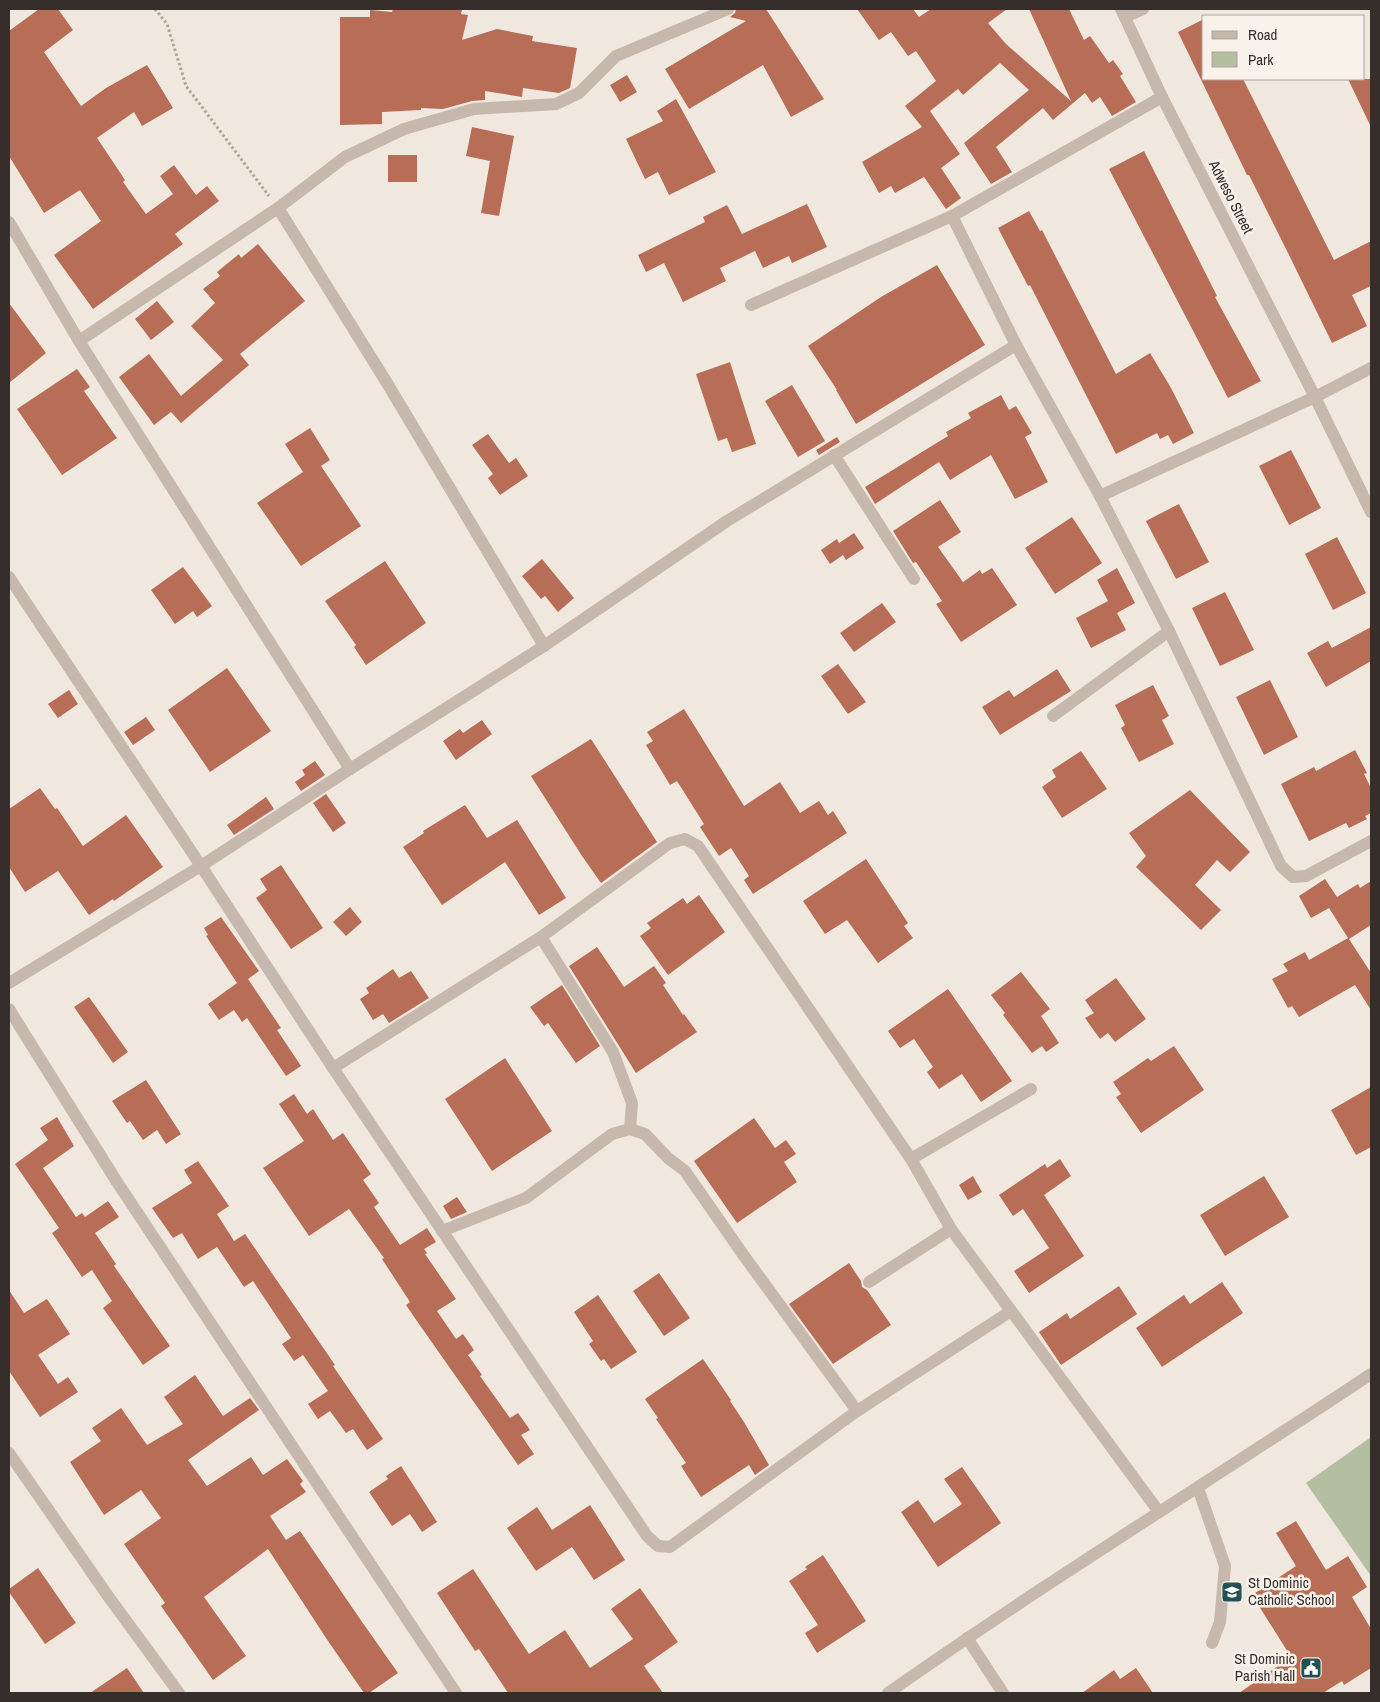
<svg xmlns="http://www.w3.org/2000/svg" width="1380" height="1702" font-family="'Archivo Narrow',sans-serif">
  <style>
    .green { fill: #b4bea1 }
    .building { fill: #b86d56 }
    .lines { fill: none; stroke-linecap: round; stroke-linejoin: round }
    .path { stroke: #b3a397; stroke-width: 3; stroke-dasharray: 2.5 2.5; stroke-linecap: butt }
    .lane { stroke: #c7b8ad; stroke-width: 12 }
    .street { stroke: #c7b8ad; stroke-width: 12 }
    .labels { text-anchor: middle; stroke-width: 5; stroke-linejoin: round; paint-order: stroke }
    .street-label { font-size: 15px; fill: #362e2a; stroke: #f8f2eb }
    .poi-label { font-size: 15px; fill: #362e2a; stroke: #f8f2eb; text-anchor: start }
  </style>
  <rect width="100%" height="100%" fill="#f0e8df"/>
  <!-- green -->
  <polygon class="green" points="1371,1437 1371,1576 1306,1483"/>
  <!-- building -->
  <g class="building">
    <polygon points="39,9 58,9 73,30 44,52 81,106 106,88 147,65 173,108 142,126 134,112 97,138 125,180 123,182 146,214 173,194 160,176 174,165 196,195 207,186 219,201 175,234 183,244 93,309 54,255 101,221 80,190 44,213 9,156 9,31"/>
    <polygon points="393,9 462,9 461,14 468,15 462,40 497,29 533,36 532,41 577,48 570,88 559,93 523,88 522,97 485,91 485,100 472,101 443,109 421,108 421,110 382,112 382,124 340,125 340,17 370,17 370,10 392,12"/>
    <polygon points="736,9 766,9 824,99 791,117 763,65 689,109 665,69 746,21 730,17 735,13"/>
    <polygon points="857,9 913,9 919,17 931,9 1007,9 988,23 1006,44 1071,101 1029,9 1069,9 1084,40 1090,36 1109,63 1113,60 1123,74 1120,76 1136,102 1112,116 1100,97 1092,103 1085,93 1053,120 1043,108 996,147 1012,172 991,184 964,143 1029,90 1000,63 963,95 958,89 930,111 960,154 941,168 961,198 946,209 924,177 895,193 891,186 879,193 862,162 922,127 905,106 936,81 916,51 908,56 891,32 879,40"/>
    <polygon points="1204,19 1204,79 1243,79 1334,260 1371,241 1371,286 1352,295 1367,326 1332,343 1290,257 1249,175 1247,175 1178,32"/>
    <polygon points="627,75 637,92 620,102 610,85"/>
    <polygon points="1348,79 1371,79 1371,127"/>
    <polygon points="676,99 716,172 669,195 658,172 645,179 626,139 663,121 657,111"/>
    <polygon points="472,127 514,136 499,216 481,213 490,161 466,156"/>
    <polygon points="1144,151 1217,296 1215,297 1261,381 1228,398 1109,169"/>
    <rect x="388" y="155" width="29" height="27"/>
    <polygon points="807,204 827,247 792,263 789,256 763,268 755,251 720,268 726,281 683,302 664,263 646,272 638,255 705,222 703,217 727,205 742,234"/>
    <polygon points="1029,211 1040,231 1042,230 1116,374 1150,353 1171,388 1194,433 1173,444 1168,435 1160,439 1157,433 1116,454 1030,285 1028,286 998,228"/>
    <polygon points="258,244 305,301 240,354 249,365 181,423 171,412 154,425 119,377 149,354 181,396 223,360 191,326 215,303 203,289 220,276 217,272 239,254 241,258"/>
    <polygon points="937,265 985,345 856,424 836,390 837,390 808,346 881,297"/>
    <polygon points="157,301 174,322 151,340 135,319"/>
    <polygon points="9,303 46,353 9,383"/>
    <polygon points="730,362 756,444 732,452 727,438 718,441 696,374"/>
    <polygon points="77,369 90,387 84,391 117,438 62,475 17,409"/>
    <polygon points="792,385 825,441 798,457 765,401"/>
    <polygon points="1001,395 1009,410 1016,406 1032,433 1025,437 1048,482 1015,499 991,455 950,480 939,462 875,504 865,487 948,436 946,432 971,418 968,413"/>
    <polygon points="310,428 330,460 321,466 361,526 301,566 257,503 303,472 285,444"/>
    <polygon points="488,434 509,463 516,458 528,476 500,495 488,478 493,474 472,445"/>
    <polygon points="837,437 840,442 819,455 816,450"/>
    <polygon points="1291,450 1321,508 1289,525 1259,466"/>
    <polygon points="940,500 961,532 938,547 963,582 980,570 982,574 992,568 1017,605 961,642 936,604 942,601 916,562 913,563 893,531"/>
    <polygon points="1179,504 1209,562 1176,579 1146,521"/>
    <polygon points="1072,517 1102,563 1055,594 1025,548"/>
    <polygon points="854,533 864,548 846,560 843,555 830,564 821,550 837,539 839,543"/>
    <polygon points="1337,537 1366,593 1333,610 1305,554"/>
    <polygon points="542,559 574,598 558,612 545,596 541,599 522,576"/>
    <polygon points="385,561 426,623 366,665 354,647 356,645 325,601"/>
    <polygon points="183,567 212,606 197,617 193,611 175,624 151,590"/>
    <polygon points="1117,568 1135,603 1117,613 1126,630 1091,648 1076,618 1108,601 1097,580"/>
    <polygon points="1225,592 1254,650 1220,666 1192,608"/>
    <polygon points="882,603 896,622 854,652 840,633"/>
    <polygon points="1371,627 1371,661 1326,687 1307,653 1328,641 1332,648"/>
    <polygon points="838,664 866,702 848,714 821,676"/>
    <polygon points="227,668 271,731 210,772 168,710"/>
    <polygon points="1057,669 1071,691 1000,735 982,707 1009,690 1014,697"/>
    <polygon points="1270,680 1298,737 1264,755 1236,697"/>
    <polygon points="1153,685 1169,716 1162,720 1174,744 1139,762 1121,728 1125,725 1115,705"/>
    <polygon points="69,690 78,704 58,718 48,704"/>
    <polygon points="684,709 744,806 780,782 800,813 819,801 828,815 833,811 847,833 753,894 744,880 749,876 731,848 719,856 700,827 704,824 677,781 670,785 646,745 653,741 647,732"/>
    <polygon points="146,717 155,730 133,745 124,732"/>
    <polygon points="482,720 492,734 456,760 443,741 460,729 463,733"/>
    <polygon points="591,739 657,842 601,883 582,856 531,776"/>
    <polygon points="1355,750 1367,773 1364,774 1371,788 1371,813 1365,816 1367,819 1349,828 1346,823 1309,841 1281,784 1314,767 1316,771"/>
    <polygon points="1081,751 1107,789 1062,818 1042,787 1056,777 1052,770"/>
    <polygon points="315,761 325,775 301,791 295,782 305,775 302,770"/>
    <polygon points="40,788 55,809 57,808 83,846 126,815 163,867 114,901 113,899 89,915 58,871 25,892 9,867 9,809"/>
    <polygon points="1190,790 1250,852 1230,872 1217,860 1195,885 1221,910 1201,930 1136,867 1146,856 1129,833"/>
    <polygon points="326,794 346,823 333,832 313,803"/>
    <polygon points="266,797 274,809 234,835 227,825"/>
    <polygon points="465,805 487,838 517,820 566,898 539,915 505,862 442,905 403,847 424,833 423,831"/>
    <polygon points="866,859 908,923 904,926 913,938 878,963 847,920 825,934 803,901"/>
    <polygon points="281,865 323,928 291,949 256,898 267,890 260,879"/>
    <polygon points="1325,879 1337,897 1358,884 1360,888 1371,881 1371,925 1349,939 1371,973 1371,1010 1355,985 1299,1017 1292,1006 1288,1008 1272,979 1288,971 1283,964 1305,952 1309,960 1348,938 1329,908 1311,918 1299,896"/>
    <polygon points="699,895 725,932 668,975 640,936 651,928 647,923 683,898 687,904"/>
    <polygon points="350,907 362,922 346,936 333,922"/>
    <polygon points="221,917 259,971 248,979 281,1028 277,1030 301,1066 286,1076 247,1018 242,1022 234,1010 219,1020 208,1004 237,983 206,936 208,935 204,928"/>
    <polygon points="597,947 624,987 654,966 666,983 663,985 683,1015 684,1014 697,1032 636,1073 569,966"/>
    <polygon points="393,969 399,978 411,971 429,998 389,1023 383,1014 373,1020 360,999 369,993 366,988"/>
    <polygon points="1021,972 1050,1009 1041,1016 1059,1043 1046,1052 1042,1046 1032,1053 1003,1015 1005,1013 991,995"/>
    <polygon points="1116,978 1146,1019 1115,1042 1108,1033 1100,1039 1085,1018 1094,1013 1085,1000"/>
    <polygon points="562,985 600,1046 576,1063 548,1023 544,1026 530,1007"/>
    <polygon points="948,989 1012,1081 981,1102 962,1074 939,1089 927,1072 933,1067 914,1039 900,1048 888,1031"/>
    <polygon points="89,997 128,1052 113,1063 74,1007"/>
    <polygon points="1174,1046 1204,1090 1141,1133 1116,1097 1121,1094 1113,1082 1148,1058 1151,1061"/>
    <polygon points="505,1058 552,1131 492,1171 445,1099"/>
    <polygon points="146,1080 181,1134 166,1144 157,1130 143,1140 130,1121 127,1123 112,1101"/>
    <polygon points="1371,1087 1371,1147 1356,1155 1331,1110"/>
    <polygon points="294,1094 307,1114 313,1109 333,1140 343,1133 371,1174 363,1180 379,1203 374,1207 400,1245 427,1228 436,1242 424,1249 427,1253 425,1254 456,1299 437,1311 456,1339 463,1334 474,1350 468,1355 482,1375 480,1376 510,1418 518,1413 530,1430 521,1435 534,1454 518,1465 419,1324 406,1305 410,1302 382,1259 384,1258 349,1209 309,1236 263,1168 304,1141 279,1104"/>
    <polygon points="57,1117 74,1146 43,1168 76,1217 82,1213 85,1217 108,1201 119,1217 95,1233 116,1264 114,1266 170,1346 143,1365 103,1308 112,1301 92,1270 82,1277 52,1233 59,1228 15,1164 48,1140 40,1128"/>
    <polygon points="754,1118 775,1148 786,1140 796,1154 784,1162 797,1182 737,1223 694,1161"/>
    <polygon points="1060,1159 1071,1176 1044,1195 1084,1256 1029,1293 1014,1271 1049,1248 1023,1209 1013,1216 999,1195 1045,1164 1047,1168"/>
    <polygon points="198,1161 229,1206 217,1214 234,1241 245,1234 335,1365 333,1366 383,1439 367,1450 353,1429 346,1433 330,1411 318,1419 308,1404 328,1391 303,1355 294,1361 282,1344 291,1338 253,1281 244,1287 217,1247 198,1259 182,1233 173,1238 152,1208 192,1183 184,1170"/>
    <polygon points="973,1176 982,1192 968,1200 959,1185"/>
    <polygon points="1264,1176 1289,1217 1225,1256 1200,1215"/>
    <polygon points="457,1197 467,1212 451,1219 443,1206"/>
    <polygon points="849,1263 861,1281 862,1287 867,1290 891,1325 833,1364 789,1304"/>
    <polygon points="659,1273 690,1318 664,1336 633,1291"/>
    <polygon points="1222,1282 1243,1313 1162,1367 1136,1328 1184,1295 1190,1304"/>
    <polygon points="1119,1286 1137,1314 1061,1365 1039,1332 1067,1313 1070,1319"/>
    <polygon points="9,1290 24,1313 47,1299 70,1334 38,1355 58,1384 68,1377 78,1392 40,1417 9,1371"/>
    <polygon points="598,1295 637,1352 611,1369 604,1359 601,1361 589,1344 593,1341 574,1312"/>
    <polygon points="703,1359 731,1400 730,1401 744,1422 769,1465 755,1475 749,1465 701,1497 681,1466 686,1463 656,1419 658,1418 645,1399"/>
    <polygon points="195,1375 223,1416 250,1398 259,1410 188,1460 207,1486 251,1457 263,1475 287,1459 303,1481 300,1484 306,1492 270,1516 286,1540 300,1531 360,1619 398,1673 369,1693 364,1693 328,1641 268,1549 204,1597 246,1656 213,1680 161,1606 165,1603 124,1544 161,1518 141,1490 104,1515 70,1462 101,1441 92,1428 121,1408 147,1445 183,1424 164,1397"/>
    <polygon points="401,1466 437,1522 422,1532 410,1514 392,1526 369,1492 388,1479 386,1476"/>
    <polygon points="962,1467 1001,1523 938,1567 901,1512 918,1500 934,1523 962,1504 944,1479"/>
    <polygon points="590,1505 625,1560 594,1580 572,1547 536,1571 507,1528 537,1507 552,1530"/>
    <polygon points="1296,1521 1326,1570 1348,1556 1367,1587 1352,1597 1371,1629 1371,1668 1344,1685 1342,1681 1323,1693 1239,1693 1291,1657 1252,1595 1296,1566 1276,1533"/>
    <polygon points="823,1555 866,1621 817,1653 805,1633 818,1625 789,1581 807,1569 805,1567"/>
    <polygon points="38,1568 76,1623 45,1644 9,1592 9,1589"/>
    <polygon points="473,1569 529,1654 565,1630 590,1668 633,1639 611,1609 640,1588 678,1642 644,1666 663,1693 508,1693 479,1649 475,1651 437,1593"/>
    <polygon points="127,1668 144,1693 90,1693"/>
    <polygon points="1136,1668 1153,1693 1082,1693 1114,1670 1120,1679"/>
  </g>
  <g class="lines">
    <!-- path -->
    <polyline class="path" points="155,9 167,24 186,86 269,196"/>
    <!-- lane -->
    <g class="lane">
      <polyline points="541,937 613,1052 632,1103 630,1129"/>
      <polyline points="1198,1488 1225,1566 1220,1622 1212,1643"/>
    </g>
    <!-- street -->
    <g class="street">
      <polyline points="1121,9 1162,97 1315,397 1371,512"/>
      <polyline points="1125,17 1143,9"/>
      <polyline points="1162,97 952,216 1016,345 1100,496 1169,631 1281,866 1293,877 1306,876 1371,841"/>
      <polyline points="278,208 387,383 544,646"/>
      <polyline points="9,222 79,341 350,769"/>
      <polyline points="751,305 952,216"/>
      <polyline points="79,341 278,208 345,157 404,129 474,109 556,104 579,93 616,56 728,9"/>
      <polyline points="834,455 914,579"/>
      <polyline points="1100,496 1315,397 1371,368"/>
      <polyline points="9,577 201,866 333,1068 647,1536 658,1546 670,1547 857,1411 1011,1311"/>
      <polyline points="1053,716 1169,631"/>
      <polyline points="9,983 201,866 350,769 544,646 727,521 1016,345"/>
      <polyline points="9,1009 117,1182 456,1693"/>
      <polyline points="333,1068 541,937 670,843 685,839 698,846 911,1159 951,1229 1159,1512"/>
      <polyline points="911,1159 1031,1089"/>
      <polyline points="442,1231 526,1198 612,1134 630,1129 645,1134 668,1158 685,1171 742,1253 857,1411"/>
      <polyline points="869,1282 951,1229"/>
      <polyline points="9,1453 108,1596 179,1693"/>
      <polyline points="967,1638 1003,1693"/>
      <path d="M888 1693C1046 1582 1210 1481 1371 1374"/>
    </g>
  </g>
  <!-- icons -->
  <defs>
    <g id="school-square" transform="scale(1.125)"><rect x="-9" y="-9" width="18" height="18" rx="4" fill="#255053" stroke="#f8f2eb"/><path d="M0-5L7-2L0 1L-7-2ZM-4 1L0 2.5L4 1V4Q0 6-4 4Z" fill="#fff"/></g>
    <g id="civic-square" transform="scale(1.125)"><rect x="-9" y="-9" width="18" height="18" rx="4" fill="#255053" stroke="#f8f2eb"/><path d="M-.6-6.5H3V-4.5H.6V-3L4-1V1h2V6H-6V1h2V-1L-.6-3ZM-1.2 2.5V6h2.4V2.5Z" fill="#fff"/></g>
  </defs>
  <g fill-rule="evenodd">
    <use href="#school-square" x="1232" y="1592"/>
    <use href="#civic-square" x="1311" y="1668"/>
  </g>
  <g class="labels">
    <!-- street labels -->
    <g class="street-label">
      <text transform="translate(1231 197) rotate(63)" y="5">Adweso Street</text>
    </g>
    <!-- poi labels -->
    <g class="poi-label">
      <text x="1248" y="1588">St Dominic<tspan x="1248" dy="17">Catholic School</tspan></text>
      <text x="1295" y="1664" text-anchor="end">St Dominic<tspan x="1295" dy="17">Parish Hall</tspan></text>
    </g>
  </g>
  <!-- border -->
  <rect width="1380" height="1702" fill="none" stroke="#362e2a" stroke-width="20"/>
  <!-- legend -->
  <rect x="1202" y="15" width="162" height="65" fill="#f8f2eb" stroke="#aaa49e"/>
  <rect x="1212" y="31" width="25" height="8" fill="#c7b8ad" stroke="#aaa49e"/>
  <text x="1248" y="40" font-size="15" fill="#362e2a">Road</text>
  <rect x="1212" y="52" width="25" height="15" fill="#b4bea1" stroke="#aaa49e"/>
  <text x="1248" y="65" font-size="15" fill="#362e2a">Park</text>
</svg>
